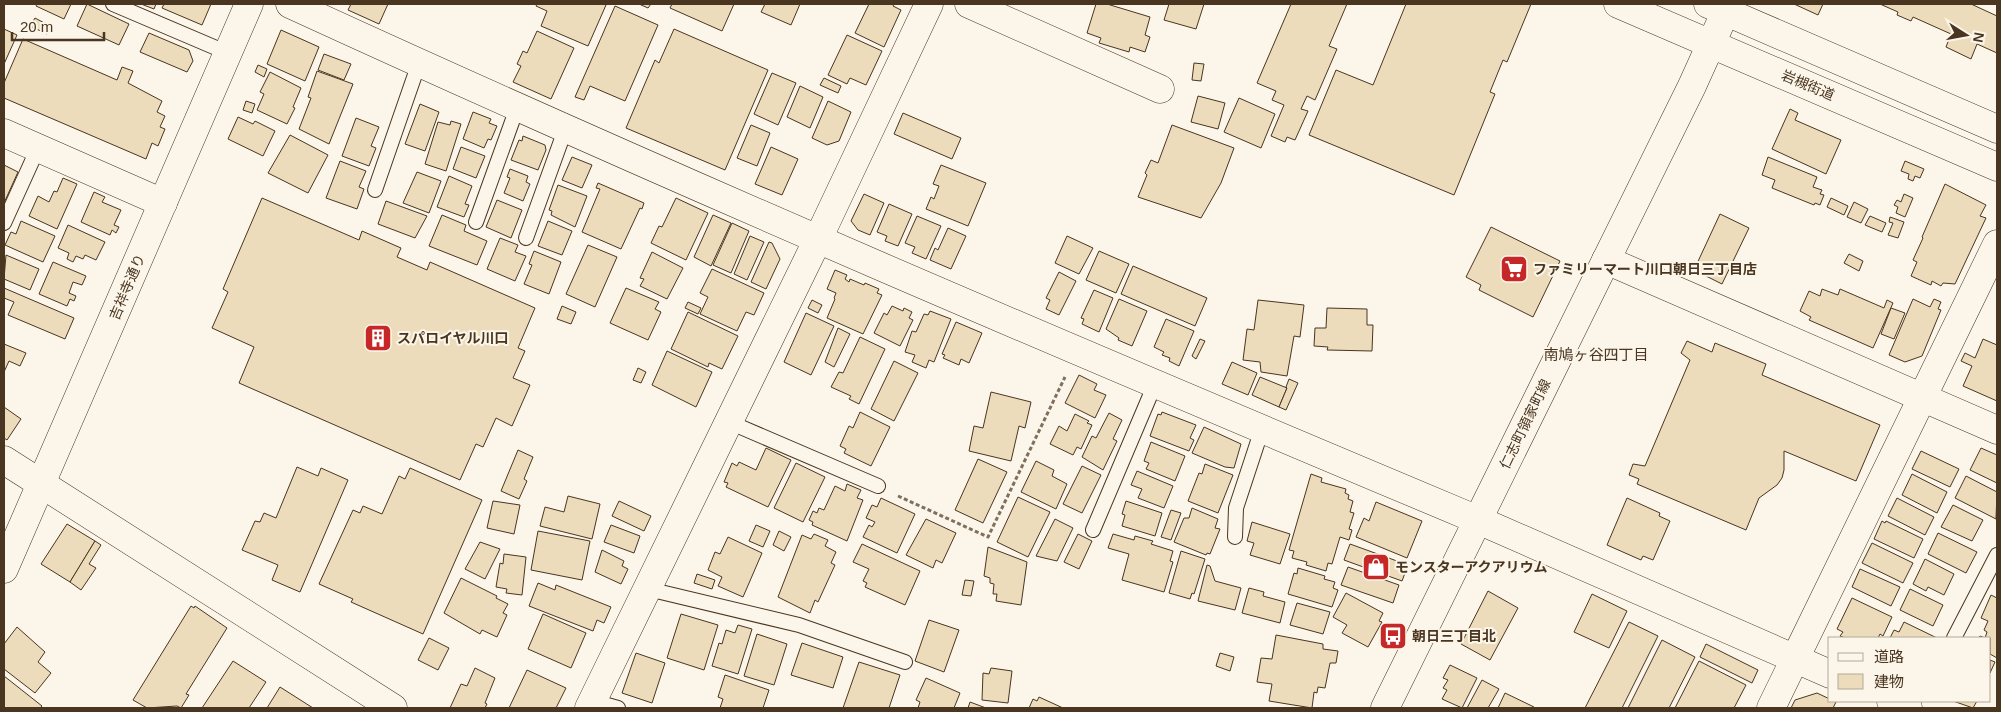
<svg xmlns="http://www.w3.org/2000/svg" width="2001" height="712" font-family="Helvetica,'Noto Sans JP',sans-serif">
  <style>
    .building { fill: #ecdcbc; stroke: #4a3520 }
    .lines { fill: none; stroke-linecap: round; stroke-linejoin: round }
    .lane-casing { stroke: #4a3520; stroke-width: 16 }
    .street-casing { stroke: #4a3520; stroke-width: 29 }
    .secondary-casing { stroke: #4a3520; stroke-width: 29 }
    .highway-casing { stroke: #4a3520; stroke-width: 29 }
    .path { stroke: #7f6f5c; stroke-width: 3; stroke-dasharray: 4 2.5; stroke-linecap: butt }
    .lane { stroke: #fbf6e9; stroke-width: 14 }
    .street { stroke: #fbf6e9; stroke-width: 28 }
    .secondary { stroke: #fbf6e9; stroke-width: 28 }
    .highway { stroke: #fbf6e9; stroke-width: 28 }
    .labels { text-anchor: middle; stroke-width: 4; stroke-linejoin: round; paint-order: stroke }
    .street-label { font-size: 14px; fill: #4a3520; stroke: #fbf6e9 }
    .poi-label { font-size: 14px; font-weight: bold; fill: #4a3520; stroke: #fbf6e9; text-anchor: start }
    .neighbourhood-label { font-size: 15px; fill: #4a3520; stroke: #fbf6e9 }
  </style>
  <rect width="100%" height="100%" fill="#fbf6e9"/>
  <!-- building -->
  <g class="building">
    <polygon points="37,4 71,4 64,19 36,6"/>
    <polygon points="87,4 129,24 119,45 77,26"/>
    <polygon points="141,4 156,4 154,9"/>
    <polygon points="164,4 211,4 202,25 162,8"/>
    <polygon points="351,4 388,4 379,24 348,10"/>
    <polygon points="537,4 604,4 606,5 588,46 541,26 547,11 536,6"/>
    <polygon points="639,4 651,4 648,8"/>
    <polygon points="672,4 734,4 722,31 670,8"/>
    <polygon points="765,4 800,4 791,25 761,12"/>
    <polygon points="869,4 894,4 893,6 901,10 884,47 855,33"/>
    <polygon points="1096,4 1107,4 1150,17 1145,35 1150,37 1145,52 1130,47 1129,52 1099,43 1101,38 1087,33"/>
    <polygon points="1169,4 1204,4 1196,29 1164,20"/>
    <polygon points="1291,4 1347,4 1329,46 1337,49 1315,100 1307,96 1301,109 1308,111 1295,140 1287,137 1285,142 1271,136 1284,105 1272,100 1276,91 1257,83"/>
    <polygon points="1406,4 1531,4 1507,62 1503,60 1490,92 1495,94 1454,195 1309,135 1336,70 1373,85"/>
    <polygon points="1794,4 1823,4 1818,15"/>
    <polygon points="1880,4 1971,4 1997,16 1997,53 1977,44 1971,59 1946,47 1951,34 1913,17 1911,21 1897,15 1898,12"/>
    <polygon points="615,6 658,25 625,101 590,86 584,100 575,97"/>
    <polygon points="35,18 50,26 47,34 30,26"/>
    <polygon points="4,29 17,35 4,64"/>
    <polygon points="674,29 768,70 725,170 626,128 655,60 659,63"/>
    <polygon points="281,30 319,47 305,81 267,64"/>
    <polygon points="537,31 574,48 551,99 513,82 521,66 517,64 523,51 527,53"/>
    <polygon points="149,33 189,50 193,61 187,72 140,52"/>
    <polygon points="847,35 882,51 866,85 850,78 847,84 828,75"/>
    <polygon points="23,39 117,80 122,67 133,71 128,83 162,101 157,112 165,116 160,127 165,129 158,146 152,143 146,159 4,98 4,83"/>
    <polygon points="324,54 351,64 344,80 318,70"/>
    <polygon points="1194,63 1204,64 1201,81 1192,80"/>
    <polygon points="258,65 267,69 264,77 255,72"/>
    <polygon points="317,71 353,84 329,144 299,129 311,98 308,97"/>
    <polygon points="270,72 301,88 293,107 295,108 287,124 257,110 264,94 260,92"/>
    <polygon points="772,73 796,83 778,125 754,114"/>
    <polygon points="824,78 841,86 838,93 820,85"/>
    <polygon points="800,86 823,97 810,128 787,117"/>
    <polygon points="1198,96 1225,103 1218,129 1191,122"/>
    <polygon points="1239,98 1275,114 1261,148 1224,132"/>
    <polygon points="246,101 255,104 252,113 243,110"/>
    <polygon points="828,101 851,112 839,141 827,145 812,138"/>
    <polygon points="420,104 439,112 425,151 405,144"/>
    <polygon points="1790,109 1798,113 1795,120 1841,140 1826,174 1772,149"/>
    <polygon points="473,112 491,119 489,123 497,126 491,140 488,139 484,148 463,139"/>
    <polygon points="903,113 961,138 952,159 894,134"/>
    <polygon points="238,117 253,124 255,121 275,131 263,156 228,139"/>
    <polygon points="356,118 379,127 371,146 376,148 369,166 342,156"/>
    <polygon points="451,121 461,124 446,171 425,164 438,122 450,125"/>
    <polygon points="751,125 770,133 757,166 737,158"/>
    <polygon points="1172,125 1234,148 1221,183 1201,218 1138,197 1147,175 1145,173 1151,160 1158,163"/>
    <polygon points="290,135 328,155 308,193 268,173"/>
    <polygon points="523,136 545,145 546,150 538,170 511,160 519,140 522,141"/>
    <polygon points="461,147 485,156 476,178 453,169"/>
    <polygon points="771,147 798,159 782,195 755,184"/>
    <polygon points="572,157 592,165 582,188 562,180"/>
    <polygon points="1768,157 1817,177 1813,187 1822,190 1820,194 1824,195 1820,205 1815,203 1814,205 1772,188 1775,180 1762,175"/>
    <polygon points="340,161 366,171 359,187 364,189 357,209 326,198"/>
    <polygon points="1905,161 1924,169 1920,178 1915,176 1913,181 1908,179 1909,174 1901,171"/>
    <polygon points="4,165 18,172 4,203"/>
    <polygon points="941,165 986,183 968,226 926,209 931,197 934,199 939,186 933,184"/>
    <polygon points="510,169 528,176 526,182 530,184 523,201 504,193 510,178 507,177"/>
    <polygon points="417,172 441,181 429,213 403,203"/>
    <polygon points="449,176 472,186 465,204 469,205 464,217 437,207"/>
    <polygon points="63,178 77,184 57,229 29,216 38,196 49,202 54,191 57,192"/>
    <polygon points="598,183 644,203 642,209 640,208 621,249 582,232 600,189 596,188"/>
    <polygon points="1945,184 1986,205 1980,216 1986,218 1955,284 1943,283 1941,286 1932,281 1931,285 1911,276 1917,262 1913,260 1923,238 1922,237"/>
    <polygon points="558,185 587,196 575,227 551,215 552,211 549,210"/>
    <polygon points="94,192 105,197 102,202 121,210 114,225 119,227 116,233 112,230 110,235 81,222"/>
    <polygon points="864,194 884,203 870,235 858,230 851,221"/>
    <polygon points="1904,194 1913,198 1905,217 1896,213 1898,207 1894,205 1897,200 1901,202"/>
    <polygon points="262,198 359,240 362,231 401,248 397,257 427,270 430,262 535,308 518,348 525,351 513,378 530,385 512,426 496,418 483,447 476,444 460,480 239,383 254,347 212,328 228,292 223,289"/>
    <polygon points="676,198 708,213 686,260 651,243 659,226 662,227"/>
    <polygon points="1831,198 1848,206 1844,215 1827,207"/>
    <polygon points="497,200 522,210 511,238 486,227"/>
    <polygon points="386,201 427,216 415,238 378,224"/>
    <polygon points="1854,202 1868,209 1861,223 1847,217"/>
    <polygon points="889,204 912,214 898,246 885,241 887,236 877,232"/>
    <polygon points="1720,214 1749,228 1722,284 1694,270"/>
    <polygon points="442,215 466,225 464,231 487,241 477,265 429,246"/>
    <polygon points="713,215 731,223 711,266 694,257"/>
    <polygon points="917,216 941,226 926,259 912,253 915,247 905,243"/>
    <polygon points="1870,216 1886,223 1882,232 1865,225"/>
    <polygon points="1890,217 1904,222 1898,238 1888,235 1893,223 1889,222"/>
    <polygon points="21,221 55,236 43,262 5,245 11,232 16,234"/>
    <polygon points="548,221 572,231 562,255 538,246"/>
    <polygon points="732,223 749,231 731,273 713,265"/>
    <polygon points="68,225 105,242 96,260 85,255 83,259 76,256 73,262 67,259 69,253 58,248"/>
    <polygon points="1491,227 1560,261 1533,317 1479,290 1481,285 1466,277"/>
    <polygon points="948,228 966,236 951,269 930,260 935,248 938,250"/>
    <polygon points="750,236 764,242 747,280 734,274"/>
    <polygon points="1067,236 1093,248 1079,274 1055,263"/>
    <polygon points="500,238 518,245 515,252 526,256 515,281 487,269"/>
    <polygon points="769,242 772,243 780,259 766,289 751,282"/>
    <polygon points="588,245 617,257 595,307 566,294"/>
    <polygon points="534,251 561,262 549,294 524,284 532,265 529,264"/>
    <polygon points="1099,251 1129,264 1116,293 1086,280"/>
    <polygon points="652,252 683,268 667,299 640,286 644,279 640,278"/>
    <polygon points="1849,254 1863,261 1859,271 1844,263"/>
    <polygon points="6,255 39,269 30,290 4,279"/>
    <polygon points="53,262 86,276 82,285 73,282 69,293 76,296 74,301 70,299 67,306 39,294"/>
    <polygon points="1133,266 1207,298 1195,326 1121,294"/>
    <polygon points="712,269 764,293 754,315 746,312 737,331 700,314 708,297 700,293"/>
    <polygon points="835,270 847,275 845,279 849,282 850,279 864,285 865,283 879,289 877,293 882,295 863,334 827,318 835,299 834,298 836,293 827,289"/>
    <polygon points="1059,272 1076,281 1059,315 1046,309 1050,300 1046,298"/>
    <polygon points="4,288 74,318 65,339 8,315 14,302 4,298"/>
    <polygon points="626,288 659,302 655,309 661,312 648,340 610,323"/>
    <polygon points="1822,289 1838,295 1840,289 1884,308 1887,300 1893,303 1873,348 1809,320 1811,317 1800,311 1809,291 1820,296"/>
    <polygon points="1094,290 1113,298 1099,332 1082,324 1084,319 1081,318"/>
    <polygon points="1119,299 1147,311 1132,346 1118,340 1119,338 1106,329"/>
    <polygon points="1913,299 1930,307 1934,299 1941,302 1938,309 1941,310 1922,356 1905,362 1889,355"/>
    <polygon points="812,300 822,305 818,313 808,308"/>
    <polygon points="1258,300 1304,305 1300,337 1294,336 1287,376 1261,372 1260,362 1243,360 1247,329 1254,330"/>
    <polygon points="688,302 701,308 698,314 685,308"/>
    <polygon points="562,306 576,312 571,324 557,319"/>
    <polygon points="892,306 903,311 904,308 912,312 909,318 913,320 900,346 874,333 884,313 887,315"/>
    <polygon points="1327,308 1367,309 1367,325 1373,325 1372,351 1327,350 1328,347 1314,346 1315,328 1326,328"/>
    <polygon points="1891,308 1905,313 1894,339 1881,334"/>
    <polygon points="930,311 951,319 934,362 929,360 926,368 912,362 915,355 905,352 912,331 916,332 924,314 928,315"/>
    <polygon points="688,312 738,336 722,369 709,363 708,367 671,349"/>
    <polygon points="806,313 834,326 811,375 784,362"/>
    <polygon points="1166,319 1194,331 1179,366 1169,361 1170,358 1162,355 1164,352 1154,347"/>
    <polygon points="956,322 982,333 969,363 961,359 959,365 943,358 945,355 942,354"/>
    <polygon points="838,328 850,334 834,367 825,362"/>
    <polygon points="860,337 885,349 859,404 849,399 851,396 831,387 839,372 843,373"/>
    <polygon points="1200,339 1205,341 1196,359 1192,356"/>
    <polygon points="1983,339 1997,345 1997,401 1963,386 1972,366 1961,361 1965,353 1975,358"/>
    <polygon points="1687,341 1712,352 1715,343 1766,364 1762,375 1880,425 1856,481 1784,451 1784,470 1782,478 1777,485 1759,498 1746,530 1637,484 1639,479 1629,475 1633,464 1645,466 1690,360 1681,353"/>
    <polygon points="4,344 26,353 20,366 9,361 4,372"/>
    <polygon points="667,351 712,372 696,407 652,385"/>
    <polygon points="894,361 918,373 894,421 871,409"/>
    <polygon points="1232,362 1257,373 1248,395 1222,384"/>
    <polygon points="638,368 646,372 641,383 633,380"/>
    <polygon points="1079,375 1097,384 1094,390 1106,395 1095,418 1065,403"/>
    <polygon points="1260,377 1287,388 1279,407 1252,395"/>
    <polygon points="1289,379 1298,383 1286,410 1279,407 1287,388 1286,387"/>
    <polygon points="991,392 1031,402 1025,428 1019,426 1011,461 969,451 974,426 983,428"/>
    <polygon points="4,407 21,419 7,440 4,438"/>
    <polygon points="860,412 890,427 871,466 844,453 846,449 840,446 849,426 853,428"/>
    <polygon points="1162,412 1196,425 1190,438 1194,440 1189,451 1150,436 1158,414 1161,415"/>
    <polygon points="1109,413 1122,420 1113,439 1117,441 1103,470 1082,457 1092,436 1096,438"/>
    <polygon points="1075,414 1089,421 1087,423 1092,425 1081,449 1077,447 1073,455 1050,444 1059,426 1067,431"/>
    <polygon points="1204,427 1241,444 1234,468 1225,467 1192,453"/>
    <polygon points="1151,442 1185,456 1175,481 1146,469 1149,463 1144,461"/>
    <polygon points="766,448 791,460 768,507 726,487 728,483 724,482 732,463 737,466 739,462 756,470"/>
    <polygon points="1981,448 1997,455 1997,483 1970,470"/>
    <polygon points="518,450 533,457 524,479 527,481 519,499 501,491"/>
    <polygon points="1921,451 1959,469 1950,487 1912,469"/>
    <polygon points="978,459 1007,472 983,523 955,510"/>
    <polygon points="1036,461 1054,470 1052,476 1067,484 1056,509 1021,492"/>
    <polygon points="796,463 825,477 803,522 774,508"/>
    <polygon points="1205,464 1233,475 1218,513 1188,501 1199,473 1202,474"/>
    <polygon points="1082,466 1101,475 1082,513 1063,504"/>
    <polygon points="297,467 318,476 321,468 348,480 300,592 272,580 278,565 242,550 255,521 260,522 264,513 276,518"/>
    <polygon points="410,468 482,500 423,634 351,602 353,599 319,584 353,510 360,513 363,506 382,514 399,476 405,479"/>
    <polygon points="1137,471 1173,486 1164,508 1138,498 1142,489 1131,485"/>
    <polygon points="1311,474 1322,478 1321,482 1346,489 1345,493 1349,495 1348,499 1353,501 1350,512 1354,513 1349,529 1352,530 1349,540 1340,537 1332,564 1328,563 1326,571 1306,565 1307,562 1292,558 1294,551 1289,550"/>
    <polygon points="1912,474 1947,492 1937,513 1902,495"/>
    <polygon points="1966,476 1997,492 1996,519 1955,498"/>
    <polygon points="847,484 861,490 857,498 863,500 847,541 812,525 813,522 809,520 813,511 817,513 819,508 824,510 835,486 845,491"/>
    <polygon points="568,496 600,504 592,539 540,526 545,507 564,512"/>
    <polygon points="1018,497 1050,512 1028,557 997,542"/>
    <polygon points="881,498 915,514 897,553 863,537 869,525 872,527 875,522 866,518 872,505 877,507"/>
    <polygon points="1627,498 1660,513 1659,516 1670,521 1653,560 1643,556 1641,560 1607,545"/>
    <polygon points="1897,498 1934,517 1925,535 1888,516"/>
    <polygon points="493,501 520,505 514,534 487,528"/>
    <polygon points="619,501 651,516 644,531 612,516"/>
    <polygon points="1126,501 1162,513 1155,536 1122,526 1125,515 1122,514"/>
    <polygon points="1376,502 1422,521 1407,558 1356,537 1364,518 1369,521"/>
    <polygon points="1953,505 1983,520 1972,541 1941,527"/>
    <polygon points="1192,508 1218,519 1215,528 1220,529 1210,554 1207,553 1206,555 1174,542 1184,518 1189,518"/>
    <polygon points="1171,510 1181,513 1171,540 1161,537"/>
    <polygon points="926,519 956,533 942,563 936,560 933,568 906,555"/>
    <polygon points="1055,519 1073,528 1057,561 1036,556"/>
    <polygon points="1882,521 1885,523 1886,521 1923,539 1914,558 1874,539"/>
    <polygon points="1252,522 1290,534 1280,564 1250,555 1254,543 1247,541"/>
    <polygon points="67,524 95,541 70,582 41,564"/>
    <polygon points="611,525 640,536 634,553 604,542"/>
    <polygon points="756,525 770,531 763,547 749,541"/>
    <polygon points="538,531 590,541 582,580 531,570"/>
    <polygon points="779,531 791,537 784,551 773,545"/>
    <polygon points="1938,533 1977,552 1966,573 1928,554"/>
    <polygon points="814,534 828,540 825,546 836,552 831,563 835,565 818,602 815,600 810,613 778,597 802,535 811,539"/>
    <polygon points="1078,534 1092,541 1079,569 1064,562"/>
    <polygon points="1113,534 1134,540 1135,536 1153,541 1151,544 1173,551 1170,561 1173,562 1164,592 1122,580 1129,554 1108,548"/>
    <polygon points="728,537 762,553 743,597 718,586 722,577 708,570 715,552 720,554"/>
    <polygon points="95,541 101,545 89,564 96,568 81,590 70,582"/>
    <polygon points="480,542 500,549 485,579 465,569"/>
    <polygon points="1872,543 1913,563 1903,583 1862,563"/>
    <polygon points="862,544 920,571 905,605 865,587 867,583 863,581 869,569 853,562"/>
    <polygon points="1350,544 1408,565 1402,581 1344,560"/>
    <polygon points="988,547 1027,562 1021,605 996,601 997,594 993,594 994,584 990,583 990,578 984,576"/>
    <polygon points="602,550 624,561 622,566 628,569 621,584 595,572"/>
    <polygon points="1181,551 1205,559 1194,594 1192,593 1190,599 1169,593"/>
    <polygon points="504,554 526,557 522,595 506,593 507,589 496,587 500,563 503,564"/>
    <polygon points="1925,559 1954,574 1944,595 1928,587 1926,591 1913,584"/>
    <polygon points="1207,565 1210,566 1215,581 1241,588 1235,610 1198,601"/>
    <polygon points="1348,567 1399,585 1393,603 1341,585"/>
    <polygon points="1298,568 1325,576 1324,579 1335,582 1333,588 1338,590 1332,607 1288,594 1294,573 1297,574"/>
    <polygon points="1860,569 1900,587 1891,606 1852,587"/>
    <polygon points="697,574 715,580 712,589 694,583"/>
    <polygon points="461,578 497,596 496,598 508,604 503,613 507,615 497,637 482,630 480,634 444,613"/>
    <polygon points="965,580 974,581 971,596 962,595"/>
    <polygon points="538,583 555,590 556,585 611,607 604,623 597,620 593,631 529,606"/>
    <polygon points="1249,588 1264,592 1263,596 1285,602 1280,623 1242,613"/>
    <polygon points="1910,589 1943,605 1933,626 1900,610"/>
    <polygon points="1488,591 1518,608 1490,660 1461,644"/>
    <polygon points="1346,593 1383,613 1379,621 1382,622 1368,647 1342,633 1347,625 1333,617"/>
    <polygon points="1592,594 1627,611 1609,648 1574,632"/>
    <polygon points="1991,595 1997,598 1997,658 1990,654 1990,638 1979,638 1980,636 1985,638 1987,632 1984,630 1988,621 1981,618"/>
    <polygon points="1852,598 1892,617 1883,636 1880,634 1878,638 1845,638 1840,636 1843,632 1837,629"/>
    <polygon points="1297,603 1330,612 1323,634 1290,625"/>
    <polygon points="191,606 194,608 195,606 227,628 186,694 189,695 181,708 177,706 147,708 133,700"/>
    <polygon points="543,614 586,633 571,668 528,649"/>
    <polygon points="681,614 718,625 704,670 667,658"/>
    <polygon points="929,620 959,630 944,672 915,661"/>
    <polygon points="1629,622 1658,636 1622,708 1585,708"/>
    <polygon points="1904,622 1937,638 1890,638 1894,630 1899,632"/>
    <polygon points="738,625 752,629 738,674 712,666 719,643 722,644 726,630 735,633"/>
    <polygon points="17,627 45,652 38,662 51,673 35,693 4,669 4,644"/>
    <polygon points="757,634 787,644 774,685 744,676"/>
    <polygon points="1276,635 1323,644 1323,649 1338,651 1336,663 1330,663 1325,688 1318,687 1317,693 1314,692 1312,708 1269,701 1272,684 1257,682 1261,658 1272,659"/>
    <polygon points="429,638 449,648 438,670 418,660"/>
    <polygon points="1662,640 1695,657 1669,708 1628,708"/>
    <polygon points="802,643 843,657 833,688 791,675"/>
    <polygon points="1706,644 1758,670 1752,683 1700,657"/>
    <polygon points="636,653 665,663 652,703 622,693"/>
    <polygon points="1220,653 1234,657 1230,671 1216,666"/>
    <polygon points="1990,660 1995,662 1990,673"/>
    <polygon points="233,661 266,682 249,708 202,708"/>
    <polygon points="1699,661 1746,685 1734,708 1675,708"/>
    <polygon points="859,662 900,675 889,708 843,708"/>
    <polygon points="1450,665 1477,678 1462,708 1442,699 1447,690 1443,688 1448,680 1443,678"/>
    <polygon points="475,668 495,678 485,703 487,704 485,708 450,708 461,684 467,686"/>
    <polygon points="991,668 1012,671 1008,703 982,700 983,673 989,674"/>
    <polygon points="527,670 566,688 556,708 509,708"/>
    <polygon points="725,675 769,690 763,708 720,708 723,699 718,697"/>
    <polygon points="4,676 42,706 40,708 4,708"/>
    <polygon points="926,678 960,693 954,708 918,708 920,702 916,700"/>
    <polygon points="1482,680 1499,689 1488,708 1467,708"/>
    <polygon points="280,687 313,708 267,708"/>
    <polygon points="1505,693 1534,707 1534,708 1498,708"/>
    <polygon points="1817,693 1836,702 1833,708 1791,708 1795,700"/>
    <polygon points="1039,697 1063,708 1029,708 1033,699 1037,701"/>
    <polygon points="1953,701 1977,701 1973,708"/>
    <polygon points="970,702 986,708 968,708"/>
  </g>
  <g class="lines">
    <!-- lane casing -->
    <g class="lane-casing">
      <g id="lane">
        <polyline points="113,4 228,53"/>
        <polyline points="375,190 419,63"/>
        <polyline points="476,222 517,108"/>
        <polyline points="4,223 38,148"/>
        <polyline points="526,238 565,130"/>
        <polyline points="729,422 878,486"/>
        <polyline points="1093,530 1155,384"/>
        <polyline points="1235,537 1236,508 1262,429"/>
        <polyline points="648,589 799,625 905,662"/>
        <polyline points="1954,638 1997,555"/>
        <polyline points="593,701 618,708"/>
      </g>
    </g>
    <!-- street casing -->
    <g class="street-casing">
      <g id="street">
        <path d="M290 4C682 184 1080 353 1478 520"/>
        <polyline points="969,4 1160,89"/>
        <polyline points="4,133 163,203"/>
        <polyline points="1606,260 1997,430"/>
        <polyline points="4,460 393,708"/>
        <polyline points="1771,708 1997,244"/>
      </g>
    </g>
    <!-- secondary casing -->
    <g class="secondary-casing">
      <g id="secondary">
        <polyline points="1478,520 1830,674"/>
        <polyline points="4,569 249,4"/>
        <polyline points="1891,701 1908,708"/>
        <polyline points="589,708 818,239 929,4"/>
        <polyline points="1385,708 1692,86 1729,4"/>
      </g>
    </g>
    <!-- highway casing -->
    <g class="highway-casing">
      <g id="highway">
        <polyline points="1618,4 1997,167"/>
        <polyline points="1708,4 1997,129"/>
      </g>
    </g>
    <!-- path -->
    <polyline class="path" points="898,496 988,537 1065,377"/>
    <!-- lane -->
    <use href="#lane" class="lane"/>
    <!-- street -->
    <use href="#street" class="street"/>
    <!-- secondary -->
    <use href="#secondary" class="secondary"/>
    <!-- highway -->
    <use href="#highway" class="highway"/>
  </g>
  <!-- icons -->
  <defs>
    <g id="supermarket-square" transform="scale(1.4375)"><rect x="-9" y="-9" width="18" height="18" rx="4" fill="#c62828" stroke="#fbf6e9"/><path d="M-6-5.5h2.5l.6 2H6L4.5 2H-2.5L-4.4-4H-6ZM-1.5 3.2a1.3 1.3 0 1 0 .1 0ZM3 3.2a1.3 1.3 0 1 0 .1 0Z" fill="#fff"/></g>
    <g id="building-square" transform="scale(1.4375)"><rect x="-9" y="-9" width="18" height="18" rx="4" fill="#c62828" stroke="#fbf6e9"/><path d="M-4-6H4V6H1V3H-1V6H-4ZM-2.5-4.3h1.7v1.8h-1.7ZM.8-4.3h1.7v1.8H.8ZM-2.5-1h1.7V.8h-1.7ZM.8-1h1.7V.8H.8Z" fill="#fff"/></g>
    <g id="shop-square" transform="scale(1.4375)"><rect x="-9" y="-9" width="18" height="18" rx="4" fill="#c62828" stroke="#fbf6e9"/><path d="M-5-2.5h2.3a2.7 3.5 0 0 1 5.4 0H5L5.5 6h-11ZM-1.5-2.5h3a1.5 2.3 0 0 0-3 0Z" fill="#fff"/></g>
    <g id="bus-square" transform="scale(1.4375)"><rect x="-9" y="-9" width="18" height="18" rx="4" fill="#c62828" stroke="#fbf6e9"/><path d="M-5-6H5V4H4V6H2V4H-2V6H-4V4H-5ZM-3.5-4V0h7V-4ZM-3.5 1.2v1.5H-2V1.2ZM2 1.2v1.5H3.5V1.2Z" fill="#fff"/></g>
  </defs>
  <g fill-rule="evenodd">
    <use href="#supermarket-square" x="1514" y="269"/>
    <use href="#building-square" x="378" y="338"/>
    <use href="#shop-square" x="1376" y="567"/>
    <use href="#bus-square" x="1393" y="636"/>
  </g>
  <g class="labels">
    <!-- street labels -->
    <g class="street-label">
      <text transform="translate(1808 85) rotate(23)" y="5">岩槻街道</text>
      <text transform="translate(127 287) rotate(-67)" y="5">吉祥寺通り</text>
      <text transform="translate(1525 424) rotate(-64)" y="5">仁志町領家町線</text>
    </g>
    <!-- poi labels -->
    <g class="poi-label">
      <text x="1533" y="274">ファミリーマート川口朝日三丁目店</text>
      <text x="397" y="343">スパロイヤル川口</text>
      <text x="1395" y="572">モンスターアクアリウム</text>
      <text x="1412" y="641">朝日三丁目北</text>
    </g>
    <!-- neighbourhood labels -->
    <g class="neighbourhood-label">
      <text x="1596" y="360">南鳩ヶ谷四丁目</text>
    </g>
  </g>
  <!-- border -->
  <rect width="2001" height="712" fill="none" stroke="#4a3520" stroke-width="10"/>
  <!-- legend -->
  <rect x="1828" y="637" width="162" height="65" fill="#fbf6e9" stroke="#b4a999"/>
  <rect x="1838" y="653" width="25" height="8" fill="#fbf6e9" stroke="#b4a999"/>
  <text x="1874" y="662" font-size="15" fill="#4a3520">道路</text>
  <rect x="1838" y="674" width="25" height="15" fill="#ecdcbc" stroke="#b4a999"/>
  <text x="1874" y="687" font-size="15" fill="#4a3520">建物</text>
  <!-- north arrow -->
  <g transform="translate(1966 35) rotate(101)" stroke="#fbf6e9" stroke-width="4" paint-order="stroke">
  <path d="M0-4L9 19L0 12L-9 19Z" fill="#4a3520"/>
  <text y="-8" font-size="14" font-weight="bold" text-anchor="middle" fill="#4a3520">N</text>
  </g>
  <!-- scale -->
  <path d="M12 32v8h92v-8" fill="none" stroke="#4a3520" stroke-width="2.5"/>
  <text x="20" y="32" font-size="15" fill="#4a3520" stroke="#fbf6e9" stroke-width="4" paint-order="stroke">20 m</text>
</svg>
